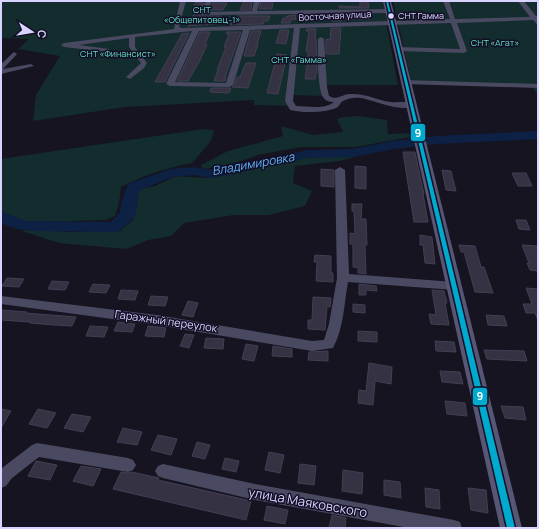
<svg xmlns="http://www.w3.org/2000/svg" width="539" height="529" font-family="Manrope,sans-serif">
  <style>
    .green { fill: #132c2d }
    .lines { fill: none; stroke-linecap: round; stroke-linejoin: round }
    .river { fill: #0d2144; fill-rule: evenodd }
    .building { fill: #343243; stroke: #433f54 }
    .street { fill: #4a4962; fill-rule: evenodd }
    .secondary { fill: #575674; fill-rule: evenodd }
    .bus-1-casing { stroke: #130f26; stroke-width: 3 }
    .bus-1 { fill: #00a9ce; fill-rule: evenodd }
    .bus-dot { fill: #d9d4ff; stroke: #130f26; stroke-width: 1.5 }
    .labels { text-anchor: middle; stroke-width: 3; stroke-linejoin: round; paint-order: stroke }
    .far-park-label { font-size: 9px; fill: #5fe0c0; stroke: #130f26 }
    .far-street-label { font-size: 9px; fill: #d9d4ff; stroke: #130f26 }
    .far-bus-label { font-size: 9px; fill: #d9d4ff; stroke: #130f26; text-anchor: start }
    .street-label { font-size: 11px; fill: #d9d4ff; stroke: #130f26 }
    .water-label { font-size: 12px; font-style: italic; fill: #62b6ff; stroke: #130f26 }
    .near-street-label { font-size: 13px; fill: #d9d4ff; stroke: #130f26 }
    .line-badge { stroke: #130f26; stroke-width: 1.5 }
    .badge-label { font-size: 11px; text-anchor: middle; font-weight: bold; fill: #fff }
  </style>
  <rect width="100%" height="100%" fill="#161421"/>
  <!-- green -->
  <g class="green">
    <polygon points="1,1 387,1 389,11 386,22 398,85 321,85 322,96 292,95 290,106 254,105 254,100 125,107 33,121 36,95 60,56 18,49 29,39 1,38"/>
    <polygon points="393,1 538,1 538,96 532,86 412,84"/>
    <polygon points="358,116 387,120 388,134 413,133 415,136 356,147 301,147 258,155 238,162 203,169 201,165 228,151 283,136 281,126 313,135 343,132 337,119 343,117"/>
    <path d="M203 129 214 130 211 141 192 163C166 168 144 175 121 187L119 203 115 216 106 220 34 222 1 220V159Z"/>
    <polygon points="361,148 365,154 339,161 295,166 293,183 312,191 305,206 269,215 234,215 184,223 171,236 148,240 126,249 59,243 22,231 35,229 67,232 120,231 133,220 139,189 155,186 176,176 206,178 235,173 275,157"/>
  </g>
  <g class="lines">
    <!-- river -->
    <path class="river" d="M538 131V139L437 144 393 149 353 157 308 158 213 178 193 175 173 177 140 190C137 197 138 205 136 212 134 220 122 230 115 232L34 231 16 229 1 223V211L25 221 111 222 120 212 122 200 128 184 171 169 193 167 213 170 308 150 353 149 393 141 437 136Z"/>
  </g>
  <!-- building -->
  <g class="building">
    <polygon points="244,1 252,1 251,10 240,10"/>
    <polygon points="261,1 273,1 272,9 259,9"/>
    <polygon points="360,1 368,2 369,8 339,8 339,6 360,7"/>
    <polygon points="196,2 204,3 199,13 200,16 221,16 217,24 187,26 196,11 192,10"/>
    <polygon points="213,3 227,3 223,10 209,10"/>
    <polygon points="296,15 295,20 291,19 290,23 281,23 283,18 286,18 287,16"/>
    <polygon points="339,15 369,15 369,19 341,19 341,21 332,21 332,17 338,17"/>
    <polygon points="237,16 270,16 268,21 264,21 263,24 230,25 232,21 235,21"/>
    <polygon points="331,28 341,28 339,54 326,54 326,39 330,40"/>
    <polygon points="307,29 316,29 315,39 316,39 317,70 315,79 305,79 308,59 308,51 306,51 309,31 306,31"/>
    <polygon points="280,30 289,30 286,44 276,43"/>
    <polygon points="251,31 261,31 257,44 258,44 254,56 244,56"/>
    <polygon points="200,32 210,32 205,45 207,45 199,62 188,81 177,81"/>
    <polygon points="227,32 241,32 225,77 226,77 225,81 214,81 218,70 217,70 226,47 224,47 229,34 226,34"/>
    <polygon points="189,33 165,82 155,82 182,34"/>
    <polygon points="277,54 287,55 278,94 267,93"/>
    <polygon points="246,63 256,63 248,88 232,87 234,85 237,77 240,77"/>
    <polygon points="211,88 231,88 229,93 210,92"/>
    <polygon points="403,152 415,152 424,194 423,194 428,222 414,222"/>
    <polygon points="355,166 366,167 366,189 355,188"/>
    <polygon points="321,169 334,170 334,187 321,186"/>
    <polygon points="442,170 451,171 456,191 446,190"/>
    <polygon points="512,173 526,173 532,186 518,186"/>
    <polygon points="352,204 362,204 361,219 366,219 367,245 365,245 366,274 358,273 358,268 353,267 353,244 350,244 350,233 355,234 354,212 352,211"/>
    <polygon points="516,220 526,220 530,230 519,229"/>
    <polygon points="420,235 432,237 435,264 425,263 423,245 420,245"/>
    <polygon points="459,245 475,246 481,267 484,267 493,293 475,292 464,252 461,252"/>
    <polygon points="522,245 538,246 538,271 530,270 527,263 529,263"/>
    <polygon points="315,255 331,256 331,273 333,273 333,282 316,281 317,262 314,262"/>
    <polygon points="7,278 24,279 19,287 2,286"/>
    <polygon points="52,281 69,282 65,290 48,289"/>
    <polygon points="93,284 110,285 106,293 89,292"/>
    <polygon points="359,284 376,286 377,291 366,290 366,295 359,295"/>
    <polygon points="526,288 538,289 538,320 535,313 526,313 523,304 532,304"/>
    <polygon points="121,290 138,291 135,300 118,299"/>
    <polygon points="432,290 444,291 447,303 445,303 449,325 431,324 429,314 436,315"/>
    <polygon points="151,296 168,297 165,306 148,305"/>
    <polygon points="313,297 331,298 330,307 327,307 325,330 308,329 308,320 312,320"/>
    <polygon points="188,301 198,303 193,317 182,315"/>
    <polygon points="353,304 365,305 365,313 353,312"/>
    <polygon points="1,310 27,312 26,313 76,317 72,326 54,325 30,323 30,322 1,320"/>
    <polygon points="486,315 504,316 507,326 488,325"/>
    <polygon points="118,322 135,324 132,332 114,331"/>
    <polygon points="90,326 108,327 104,337 86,336"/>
    <polygon points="148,326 166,328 164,337 145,336"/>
    <polygon points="358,331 377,332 377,342 358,341"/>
    <polygon points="185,334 194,335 189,348 180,346"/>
    <polygon points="206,338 224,339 223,349 204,348"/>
    <polygon points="435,341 454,342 456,352 436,351"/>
    <polygon points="246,344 258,346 254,361 242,359"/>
    <polygon points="273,346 292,349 292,357 272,356"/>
    <polygon points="484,350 524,351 527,361 487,359"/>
    <polygon points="328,351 328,361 308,360 309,352"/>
    <polygon points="369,363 392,367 391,384 375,381 373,405 358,403 359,390 366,391"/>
    <polygon points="440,371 460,372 463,384 442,382"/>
    <polygon points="445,401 465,403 467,416 447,414"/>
    <polygon points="501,406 523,407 526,420 505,418"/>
    <polygon points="1,409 11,411 1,428"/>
    <polygon points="38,409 56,413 47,428 29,424"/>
    <polygon points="72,414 91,417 83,432 64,428"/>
    <polygon points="123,428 142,432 137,445 117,442"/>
    <polygon points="158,435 177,439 171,455 151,450"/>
    <polygon points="197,442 210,445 205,459 192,456"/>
    <polygon points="269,452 284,455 280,473 265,470"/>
    <polygon points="225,458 239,461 236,472 222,469"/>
    <polygon points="36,461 57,465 50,480 28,476"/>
    <polygon points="300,464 316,466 314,485 298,483"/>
    <polygon points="81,466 101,469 93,486 73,481"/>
    <polygon points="343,470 363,473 362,494 342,491"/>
    <polygon points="121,472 128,473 132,472 159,478 158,480 251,501 246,520 113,489"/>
    <polygon points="384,480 400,482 401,498 384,495"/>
    <polygon points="425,488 439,490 440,509 426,507"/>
    <polygon points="468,488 486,490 488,513 471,510"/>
    <polygon points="267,506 288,510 285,524 264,520"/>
    <polygon points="332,515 346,518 345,528 329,528"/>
  </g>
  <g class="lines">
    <!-- street -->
    <g class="street">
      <path d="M180 1H186L179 27 182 28 450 19 443 1H449L455 19 530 17 518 1H524L536 16H538V25L533 20 457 23 467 51 464 53 398 51 395 49 398 47 460 49 451 23 300 28 293 101 296 106C307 106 325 110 334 102 330 102 325 101 323 97 317 88 318 51 318 39L321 37 324 39 327 87 329 96C337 101 342 94 350 94 365 93 377 100 390 102 398 103 409 100 415 105 405 114 373 100 361 98 355 97 348 98 343 101 340 103 339 107 336 108 324 113 303 113 290 110L285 101 294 28 250 30 233 85 229 87 170 86 166 84 192 31 135 37V47L147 63 144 68 130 79 126 77 141 63 129 47V38L79 45 109 49V51L107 52 64 47 61 45 64 43 174 29ZM243 30 226 83 175 82 199 31Z"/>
      <polygon points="206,1 212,1 207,12 252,11 254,1 260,1 257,11 389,9 392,11 389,13 201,15 200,14"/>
      <polygon points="14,52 17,54 3,69 31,64 34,66 1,74 1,64"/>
      <polygon points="402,80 538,84 538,88 405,84 401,82"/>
      <path d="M340 167 345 170 349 274 454 282 458 283 460 286 458 289 454 290 348 282C344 303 344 328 333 348L312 351 157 325 1 304V296L157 315 312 341 324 340 329 324 337 278 335 170Z"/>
      <polygon points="37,443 128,458 133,460 136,465 133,470 128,472 39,457 12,478 6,486 1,488 2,468 32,445"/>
      <polygon points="163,464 255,484 454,520 460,522 462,528 409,528 255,500 163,478 158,476 155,471 158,466"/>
    </g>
    <!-- secondary -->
    <polygon class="secondary" points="383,1 391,1 522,528 500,528"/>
    <!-- bus-1 casing -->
    <g class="bus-1-casing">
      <polygon id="bus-1" points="386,1 388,1 515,528 507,528"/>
    </g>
    <!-- bus-1 -->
    <use href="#bus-1" class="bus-1"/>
  </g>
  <!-- markers -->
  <circle class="bus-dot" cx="391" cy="16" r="3.5"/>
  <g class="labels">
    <!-- far-park labels -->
    <g class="far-park-label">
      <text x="202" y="13">СНТ<tspan x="202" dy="10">«Общепитовец-1»</tspan></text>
      <text x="495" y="46">СНТ «Агат»</text>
      <text x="118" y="57">СНТ «Финансист»</text>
      <text x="299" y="63">СНТ «Гамма»</text>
    </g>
    <!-- far-street labels -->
    <g class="far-street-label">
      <text transform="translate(335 16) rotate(-3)" y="3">Восточная улица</text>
    </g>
    <!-- far-bus labels -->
    <g class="far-bus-label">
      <text x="398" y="19">СНТ Гамма</text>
    </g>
    <!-- street labels -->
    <g class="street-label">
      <text transform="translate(166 321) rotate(8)" y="4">Гаражный переулок</text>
    </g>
    <!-- water labels -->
    <g class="water-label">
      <text transform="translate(253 164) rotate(-10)" y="4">Владимировка</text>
    </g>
    <!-- near-street labels -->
    <g class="near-street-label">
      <text transform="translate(308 502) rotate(10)" y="5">улица Маяковского</text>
    </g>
  </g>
  <g class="line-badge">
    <rect x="410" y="123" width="16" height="19" rx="4" fill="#00a9ce"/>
    <rect x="472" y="387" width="16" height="19" rx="4" fill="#00a9ce"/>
  </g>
  <g class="badge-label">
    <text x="418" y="137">9</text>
    <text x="480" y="400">9</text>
  </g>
  <!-- border -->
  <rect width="539" height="529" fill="none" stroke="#d9d4ff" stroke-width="4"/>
  <!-- north arrow -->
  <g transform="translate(32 32) rotate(102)" stroke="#130f26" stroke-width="3" paint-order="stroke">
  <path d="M0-3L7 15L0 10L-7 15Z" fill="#d9d4ff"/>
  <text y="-6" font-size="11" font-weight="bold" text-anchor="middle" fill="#d9d4ff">С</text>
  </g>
</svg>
